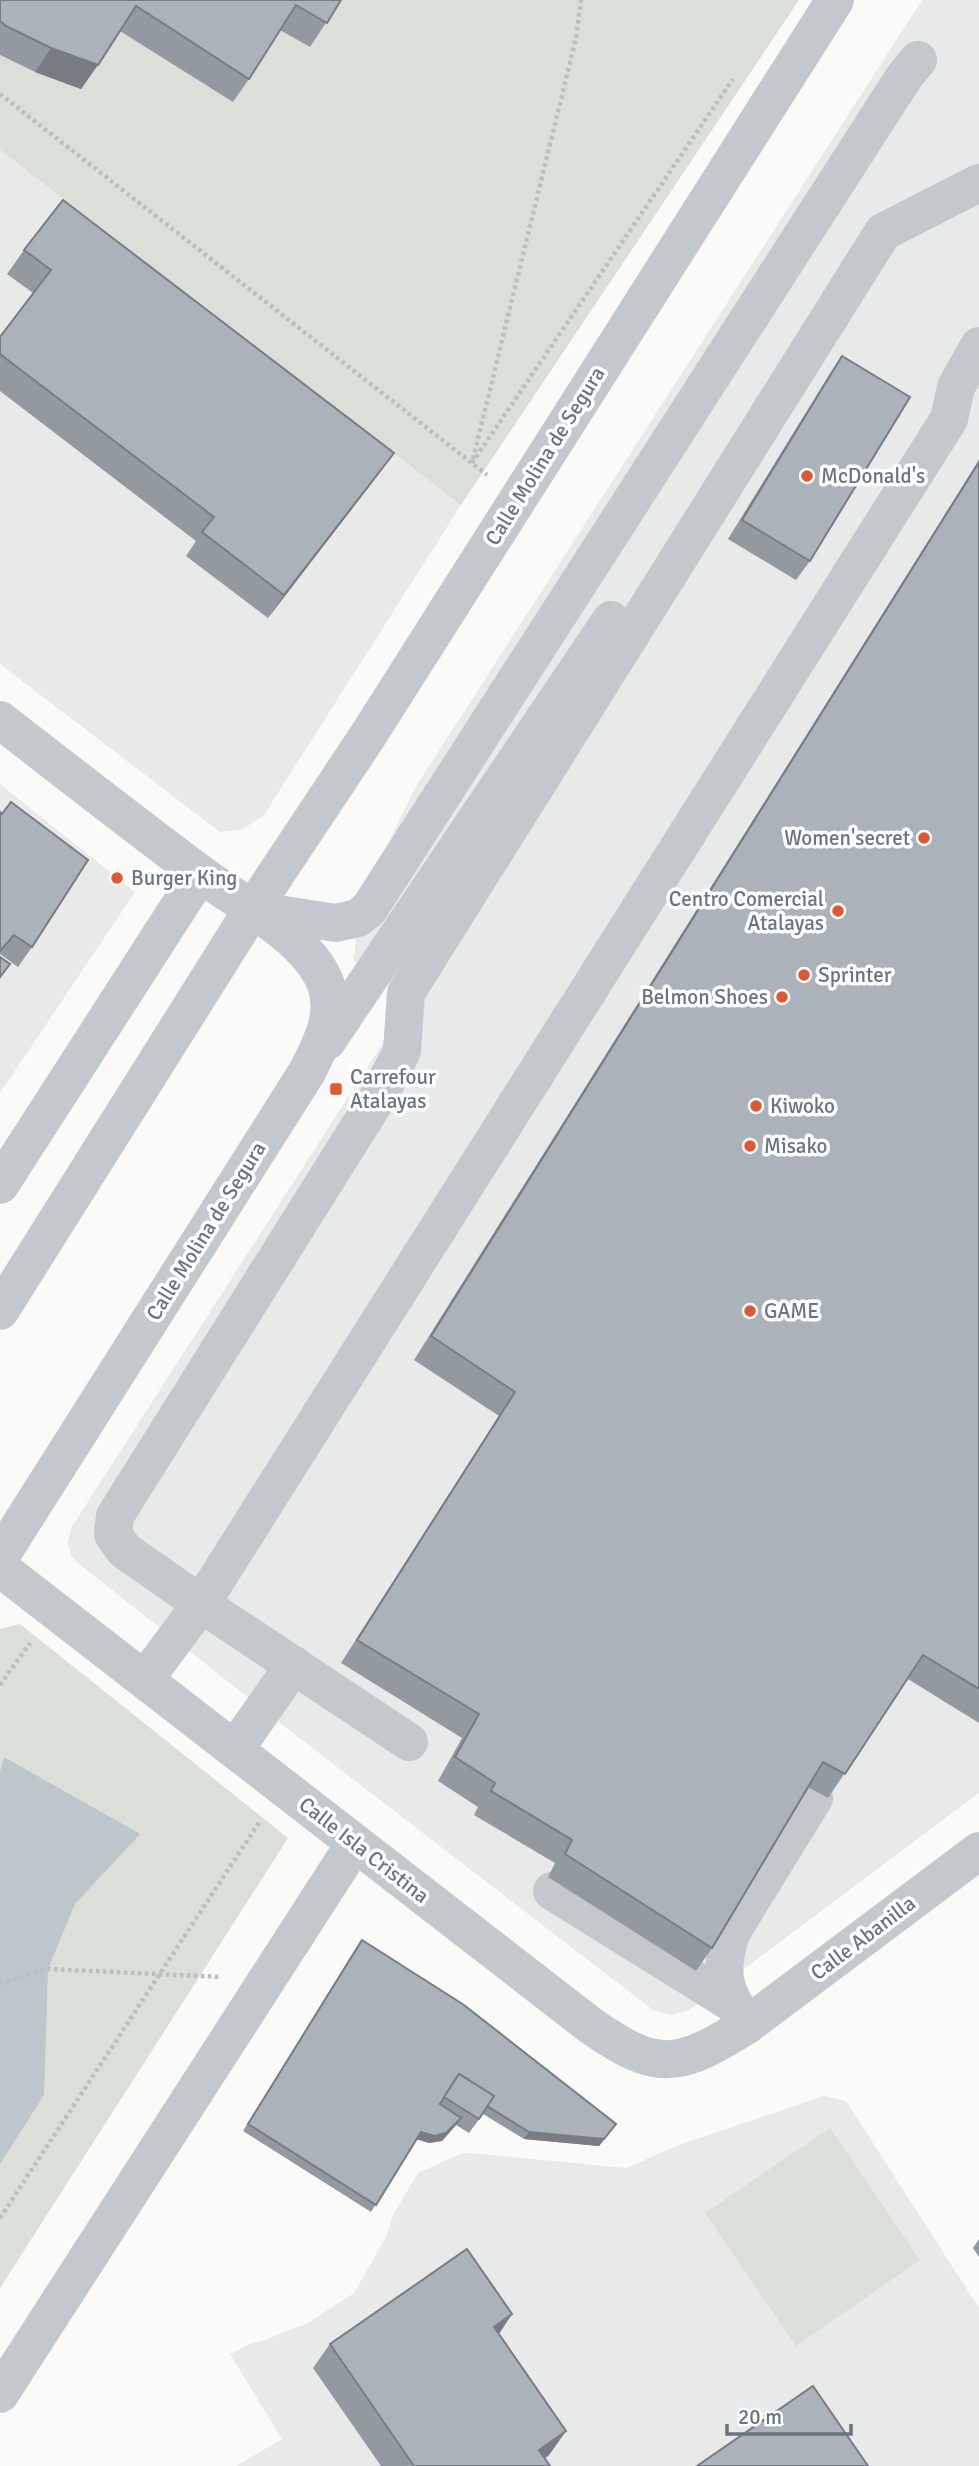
<svg xmlns="http://www.w3.org/2000/svg" width="979" height="2466" font-family="Signika,sans-serif">
  <style>
    .built { fill: #e8e9e9 }
    .green { fill: #dadfd7 }
    .water { fill: #bbc7cb }
    .lines { fill: none; stroke-linecap: round; stroke-linejoin: round }
    .path { stroke: #bbbfc2; stroke-width: 4.5; stroke-dasharray: 3.5 3.5; stroke-linecap: butt }
    .minor { stroke: #c3c8cc; stroke-width: 38 }
    .wall { fill: #929a9f }
    .shaded-wall { fill: #777d82 }
    .building { fill: #aab3b9; stroke: #777d82; stroke-width: 2 }
    .poi-dot { fill: #e4572e; stroke: #fff; stroke-width: 2.5 }
    .labels { text-anchor: middle; stroke-width: 7; stroke-linejoin: round; paint-order: stroke }
    .street-label { font-size: 21px; fill: #657683; stroke: #fff }
    .poi-label { font-size: 21px; fill: #657683; stroke: #fff; text-anchor: start }
  </style>
  <rect width="100%" height="100%" fill="#fafaf8"/>
  <!-- built -->
  <g class="built">
    <polygon points="922,0 979,0 979,1793 689,2010 671,2015 653,2010 293,1733 78,1563 71,1556 68,1543 71,1528 388,1035 396,988 354,961 358,918 360,900 415,788"/>
    <polygon points="0,150 461,505 264,815 243,829 220,832 0,664"/>
    <polygon points="0,784 135,892 0,1093"/>
    <polygon points="824,2096 846,2101 979,2308 979,2466 236,2466 282,2439 230,2354 252,2343 262,2341 308,2323 354,2293 386,2237 394,2213 418,2173 460,2154 470,2153 626,2168 679,2145"/>
  </g>
  <!-- green -->
  <g class="green">
    <polygon points="340,0 799,0 461,505 0,150 0,55 35,72 119,30 279,29"/>
    <polygon points="20,1624 288,1838 0,2288 0,1629"/>
    <polygon points="830,2128 920,2260 796,2346 705,2213"/>
  </g>
  <!-- water -->
  <polygon class="water" points="4,1757 140,1834 75,1904 48,1969 44,2095 0,2164 0,1772"/>
  <g class="lines">
    <!-- path -->
    <g class="path">
      <polyline points="0,94 487,475"/>
      <polyline points="473,459 576,38 581,0"/>
      <polyline points="472,463 733,79"/>
      <polyline points="0,1685 30,1643"/>
      <polyline points="0,1983 48,1969 222,1977"/>
      <polyline points="0,2218 260,1821"/>
    </g>
    <!-- minor -->
    <g class="minor">
      <path d="M0 720C66 771 131 822 198 872 237 902 306 935 325 982 338 1014 321 1044 307 1072L0 1557"/>
      <polyline points="252,910 336,923 358,918 369,909 904,77 918,60"/>
      <polyline points="327,1041 611,620"/>
      <polyline points="0,1185 200,874"/>
      <polyline points="0,1311 252,910 367,737 835,0"/>
      <path d="M0 1568 590 2025C658 2073 679 2068 747 2025L979 1851"/>
      <polyline points="145,1679 201,1604 949,419 956,387 979,346"/>
      <polyline points="409,1742 201,1604 124,1550 113,1534 115,1516 381,1092 402,1051 406,993 883,232 979,183"/>
      <polyline points="235,1749 294,1665"/>
      <polyline points="552,1891 732,2003"/>
      <path d="M747 2025C724 1991 718 1974 731 1933L814 1798"/>
      <polyline points="0,2394 355,1843"/>
    </g>
  </g>
  <!-- wall -->
  <g class="wall">
    <polygon points="0,0 341,0 310,47 280,30 249,79 233,102 120,31 81,89 35,72 0,55"/>
    <polygon points="24,250 394,453 377,476 268,618 186,556 196,541 0,391 0,337 33,293 7,274"/>
    <polygon points="842,356 810,561 796,580 728,539 829,375"/>
    <polygon points="979,460 979,1723 908,1679 828,1798 808,1787 712,1948 696,1971 548,1877 555,1863 474,1815 478,1807 438,1781 462,1738 341,1663 499,1416 414,1360"/>
    <polygon points="0,812 32,947 18,967 0,954"/>
    <polygon points="357,1947 616,2124 611,2131 599,2146 524,2139 483,2114 469,2133 456,2125 442,2141 429,2143 416,2139 371,2212 243,2131"/>
    <polygon points="979,2239 979,2257 973,2248"/>
    <polygon points="512,2314 499,2334 566,2431 549,2455 545,2458 550,2466 381,2466 313,2368 330,2344"/>
  </g>
  <!-- shaded-wall -->
  <g class="shaded-wall">
    <polygon points="51,48 98,65 81,89 35,72"/>
    <polygon points="394,453 377,476 268,618 284,595"/>
    <polygon points="461,2118 456,2125 442,2141 429,2143 416,2139 421,2132"/>
    <polygon points="616,2124 599,2146 524,2139 529,2132"/>
    <polygon points="512,2314 496,2338 494,2327"/>
    <polygon points="566,2431 549,2455 534,2466 539,2450"/>
  </g>
  <!-- building -->
  <g class="building">
    <polygon points="0,0 341,0 327,23 296,5 249,79 136,6 98,65 51,48 6,26 0,21"/>
    <polygon points="63,200 394,453 284,595 202,532 214,517 0,354 0,337 51,270 24,250"/>
    <polygon points="842,356 910,397 810,561 742,520"/>
    <polygon points="979,462 979,1689 923,1655 845,1774 823,1762 712,1948 565,1854 572,1840 491,1791 495,1783 455,1757 479,1714 357,1640 515,1392 431,1336"/>
    <polygon points="11,802 88,860 32,947 14,935 0,951 0,812 2,814"/>
    <polygon points="0,957 10,964 0,977"/>
    <polygon points="362,1940 464,2005 616,2124 604,2139 529,2132 487,2106 494,2096 459,2074 440,2104 461,2118 446,2133 434,2136 421,2132 376,2205 248,2124"/>
    <polygon points="459,2074 494,2096 479,2119 444,2097"/>
    <polygon points="467,2249 512,2314 494,2327 566,2431 539,2450 550,2466 414,2466 330,2344"/>
    <polygon points="813,2386 868,2466 697,2466"/>
  </g>
  <!-- markers -->
  <g class="poi-dot">
    <circle cx="807" cy="476" r="7"/>
    <circle cx="924" cy="838" r="7"/>
    <circle cx="117" cy="878" r="7"/>
    <circle cx="838" cy="911" r="7"/>
    <circle cx="804" cy="975" r="7"/>
    <circle cx="782" cy="997" r="7"/>
    <rect x="329" y="1082" width="14" height="14" rx="3.5"/>
    <circle cx="756" cy="1106" r="7"/>
    <circle cx="750" cy="1146" r="7"/>
    <circle cx="750" cy="1311" r="7"/>
  </g>
  <g class="labels">
    <!-- street labels -->
    <g class="street-label">
      <text transform="translate(545 456) rotate(-58)" y="7">Calle Molina de Segura</text>
      <text transform="translate(206 1231) rotate(-58)" y="7">Calle Molina de Segura</text>
      <text transform="translate(364 1850) rotate(38)" y="7">Calle Isla Cristina</text>
      <text transform="translate(863 1938) rotate(-37)" y="7">Calle Abanilla</text>
    </g>
    <!-- poi labels -->
    <g class="poi-label">
      <text x="821" y="483">McDonald's</text>
      <text x="910" y="845" text-anchor="end">Women'secret</text>
      <text x="131" y="885">Burger King</text>
      <text x="824" y="906" text-anchor="end">Centro Comercial<tspan x="824" dy="24">Atalayas</tspan></text>
      <text x="818" y="982">Sprinter</text>
      <text x="768" y="1004" text-anchor="end">Belmon Shoes</text>
      <text x="350" y="1084">Carrefour<tspan x="350" dy="24">Atalayas</tspan></text>
      <text x="770" y="1113">Kiwoko</text>
      <text x="764" y="1153">Misako</text>
      <text x="764" y="1318">GAME</text>
    </g>
  </g>
  <!-- scale -->
  <path d="M727 2424v10h124v-10" fill="none" stroke="#657683" stroke-width="3.5"/>
  <text x="738" y="2424" font-size="21" fill="#657683" stroke="#ffffff" stroke-width="5" paint-order="stroke">20 m</text>
</svg>
